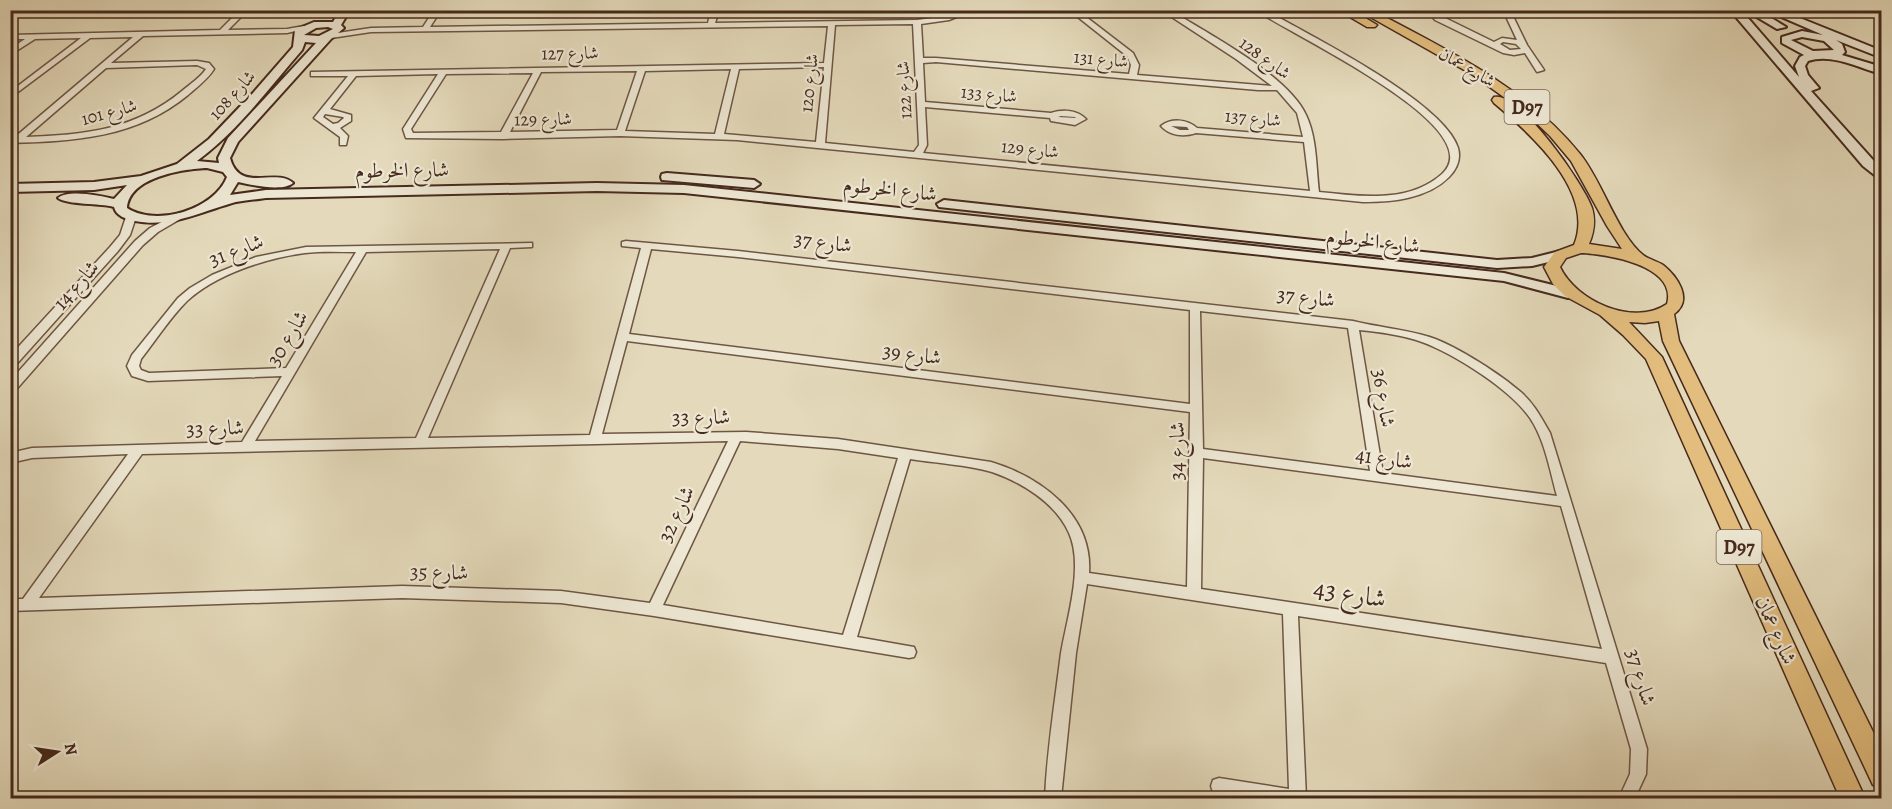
<svg xmlns="http://www.w3.org/2000/svg" width="1892" height="809" font-family="Alegreya,Amiri,serif">
  <style>
    .lines { fill: none; stroke-linecap: round; stroke-linejoin: round }
    .street-casing { stroke: #6e5644; stroke-width: 3 }
    .secondary-casing { stroke: #462a1d; stroke-width: 4 }
    .primary-casing { stroke: #462a1d; stroke-width: 3 }
    .street { fill: #ede7d3; fill-rule: evenodd }
    .secondary { fill: #ede7d3; fill-rule: evenodd }
    .primary { fill: #e2bd7e; fill-rule: evenodd }
    .labels { text-anchor: middle; stroke-width: 4.5; stroke-linejoin: round; paint-order: stroke }
    .far-street-label { font-size: 18px; fill: #462a1d; stroke: #ede7d3 }
    .shield { fill: #ede7d3; stroke: #786354; stroke-width: 1.5 }
    .shield-label { font-size: 20px; font-weight: bold; fill: #462a1d }
    .street-label { font-size: 21px; fill: #462a1d; stroke: #ede7d3 }
    .near-street-label { font-size: 26px; fill: #462a1d; stroke: #ede7d3 }
  </style>
  <rect width="100%" height="100%" fill="#e4dabb"/>
  <filter id="stains"><feTurbulence type="fractalNoise" baseFrequency=".00333" numOctaves="4"/><feColorMatrix values="0 0 0 0 .2 0 0 0 0 .09 0 0 0 0 .02 0 0 0 .5 -.17"/></filter>
  <radialGradient id="worn" r=".72"><stop offset=".6" stop-color="#630" stop-opacity="0"/><stop offset="1" stop-color="#630" stop-opacity=".3"/></radialGradient>
  <g class="lines">
    <!-- street casing -->
    <g class="street-casing">
      <g id="street">
        <path d="M240 10H248L228 30 287 29 304 26 308 28 287 33 143 36 111 63 197 61 209 63 214 69C208 79 197 87 188 95 136 138 75 141 10 143V137H15L133 37 90 38 10 98V92L81 38 35 39 10 55V49L25 39H10V35L220 30ZM197 65 206 69C200 78 190 84 182 91 135 130 84 135 26 137L106 68Z"/>
        <path d="M434 10H441L430 27 708 23 711 10H719L715 23 917 20 948 16 963 10H974L949 20 921 24 923 58H936L1129 74 1131 65 1127 56 1069 10H1077L1133 53 1139 65 1137 75 1272 86 1236 59 1161 10H1170C1208 34 1288 75 1306 115 1317 138 1316 167 1319 192 1360 196 1408 204 1442 174 1494 127 1283 31 1256 10H1265C1309 35 1444 102 1458 148 1461 159 1457 169 1449 177 1427 199 1392 202 1363 202L737 140 620 136 503 139 406 138 403 129 438 74 356 76 330 109 351 115V121L340 128 348 136 346 145H340V137L314 118 348 76H311V72L824 63 828 26 371 32 331 38 327 36 331 34 371 28 423 27ZM913 24 919 145 914 152 825 143 835 25ZM936 62 1258 90H1277L1297 113 1303 137 1197 128C1187 119 1171 118 1161 126 1170 136 1184 137 1196 133L1304 142 1310 191 923 153 927 145 925 107 1050 118 1051 121 1075 125 1086 119C1077 110 1063 109 1051 113L925 102 923 63ZM824 67 816 142 724 134 739 69ZM731 69 715 134 625 131 645 71ZM637 71 617 130 510 132 541 72ZM533 73 501 132 413 133 411 129 446 74ZM325 114 343 117 344 118 338 123 333 124 323 117ZM1061 116 1075 117 1076 118 1058 117ZM1171 126 1187 127 1189 130H1180Z"/>
        <path d="M1427 10H1435L1441 16 1494 42 1502 38 1517 40 1503 10H1510L1527 45 1544 70 1537 72 1525 53 1514 55 1503 53 1435 20ZM1503 42 1516 44 1521 49 1510 50 1500 44Z"/>
        <polygon points="179,213 182,214 182,218 158,232 143,245 14,392 10,393 10,381 135,241 150,228"/>
        <polygon points="131,214 136,217 130,235 118,251 14,367 10,368 10,356 110,247 120,235 126,217"/>
        <path d="M626 241 738 251 1353 321C1377 327 1402 329 1426 336 1450 342 1497 372 1517 389 1532 400 1541 417 1550 433L1647 749 1646 774 1635 798H1619L1630 774 1631 749 1606 663 1298 616 1306 798C1276 798 1241 803 1213 792L1211 786 1213 780 1219 778 1289 789 1283 614 1087 584 1076 653 1061 798H1045C1047 750 1055 701 1061 653 1067 618 1084 566 1069 533 1056 503 1021 482 992 472 967 465 936 463 910 459L857 637 914 647 916 652 914 657 909 658 654 616 561 603 402 598 10 611V599H23L128 454 32 458 10 463V453L32 448 242 442 282 376 148 381 132 376 127 366 132 355 178 298 190 288 212 275 256 257 306 247 532 243V247L510 248 428 438 590 435 641 248 622 246V242ZM500 249 416 438 255 441 366 252ZM651 249 738 257 1190 310V404L629 334ZM356 252 286 368 149 373 141 370 139 366 141 359C156 340 170 318 187 301 216 274 267 258 305 253 322 251 339 252 356 252ZM1200 311 1348 328 1370 471 1203 449ZM1359 330C1380 332 1403 335 1422 342 1455 354 1511 390 1530 418 1545 440 1550 471 1557 496L1383 473ZM627 341 1190 412 1187 587 1089 573C1093 515 1041 477 991 462L838 439 746 432 602 434ZM728 441 650 603 561 591 402 586 39 598 142 454ZM740 441 838 449 898 458 843 635 663 605ZM1203 458 1561 506 1602 649 1201 589Z"/>
      </g>
    </g>
    <!-- secondary casing -->
    <g class="secondary-casing">
      <g id="secondary">
        <path d="M340 10H350L341 25 344 28 331 39 238 142 230 158C240 194 275 167 293 183 283 192 251 185 238 182L230 195 266 190 597 183 684 185 1504 273 1573 290 1575 293 1568 298 1504 281 684 193 597 191 266 198C254 200 241 200 229 204 198 213 169 228 135 221 126 219 116 216 114 207 100 203 67 205 58 198 69 189 101 196 114 199L127 185 94 190 10 192V184L94 182 141 176 177 164 209 139 253 93 293 47 295 30 314 22H333ZM328 27 333 29 319 36 304 35 316 28ZM305 42 316 43 228 138 218 158 219 163 197 161C238 131 269 88 302 50ZM207 168 223 172 227 177C214 210 156 227 127 208 129 177 183 169 207 168Z"/>
        <path d="M1730 10H1741L1799 77 1795 66 1800 57 1804 55 1782 43V37L1802 31 1823 35 1765 10H1780L1882 51V58L1836 40 1842 44 1845 52 1842 55 1882 67V74C1858 68 1832 53 1808 61L1805 66 1808 75 1819 88 1811 91 1882 170V181L1863 166ZM1802 37 1824 41 1834 50 1813 51 1791 40Z"/>
        <polygon points="1745,10 1758,10 1786,27 1777,29"/>
        <polygon points="667,173 754,180 760,184 754,188 662,180 661,177 662,174"/>
        <polygon points="944,200 1497,260 1532,258 1560,251 1567,255 1565,258 1532,266 1497,268 939,207 937,204"/>
      </g>
    </g>
    <!-- primary casing -->
    <g class="primary-casing">
      <g id="primary">
        <polygon points="1338,10 1352,10 1377,25 1375,27 1367,27"/>
        <path d="M1358 10H1372C1447 50 1526 87 1580 154 1602 181 1618 235 1643 255 1648 259 1657 261 1663 265 1677 276 1694 300 1674 314L1679 341 1882 750V789L1873 785 1663 341 1659 321 1645 323 1629 322 1662 357 1865 798H1840L1646 359 1623 335 1600 315 1565 296 1553 284 1544 267 1555 252 1574 245C1596 192 1531 134 1494 103L1492 100 1494 97C1519 91 1584 184 1592 208 1596 221 1594 232 1589 244L1622 249 1607 226 1571 161 1550 136 1526 113 1473 75ZM1581 253C1606 254 1678 265 1667 304 1633 327 1576 301 1560 267L1566 258Z"/>
      </g>
    </g>
    <!-- street -->
    <use href="#street" class="street"/>
    <!-- secondary -->
    <use href="#secondary" class="secondary"/>
    <!-- primary -->
    <use href="#primary" class="primary"/>
  </g>
  <g class="labels">
    <!-- far-street labels -->
    <g class="far-street-label">
      <text transform="translate(570 53) rotate(-1)" y="6">شارع 127</text>
      <text transform="translate(1265 58) rotate(36)" y="6">شارع 128</text>
      <text transform="translate(1101 59) rotate(5)" y="6">شارع 131</text>
      <text transform="translate(1467 67) rotate(30)" y="6">شارع عمان</text>
      <text transform="translate(809 83) rotate(-84)" y="6">شارع 120</text>
      <text transform="translate(904 90) rotate(-93)" y="6">شارع 122</text>
      <text transform="translate(989 94) rotate(5)" y="6">شارع 133</text>
      <text transform="translate(232 95) rotate(-48)" y="6">شارع 108</text>
      <text transform="translate(109 112) rotate(-15)" y="6">شارع 101</text>
      <text transform="translate(1253 118) rotate(5)" y="6">شارع 137</text>
      <text transform="translate(543 119) rotate(-1)" y="6">شارع 129</text>
      <text transform="translate(1030 149) rotate(6)" y="6">شارع 129</text>
    </g>
    <!-- shield labels -->
    <g class="shield">
      <rect x="1504.5" y="90" width="45" height="34" rx="4.5"/>
      <rect x="1716.5" y="530" width="45" height="34" rx="4.5"/>
    </g>
    <g class="shield-label">
      <text x="1527" y="114">D97</text>
      <text x="1739" y="554">D97</text>
    </g>
    <!-- street labels -->
    <g class="street-label">
      <text transform="translate(402 170) rotate(-1)" y="7">شارع الخرطوم</text>
      <text transform="translate(890 189) rotate(6)" y="7">شارع الخرطوم</text>
      <text transform="translate(1373 241) rotate(6)" y="7">شارع الخرطوم</text>
      <text transform="translate(823 242) rotate(7)" y="7">شارع 37</text>
      <text transform="translate(236 250) rotate(-21)" y="7">شارع 31</text>
      <text transform="translate(76 285) rotate(-49)" y="7">شارع 14</text>
      <text transform="translate(1306 297) rotate(6)" y="7">شارع 37</text>
      <text transform="translate(287 338) rotate(-59)" y="7">شارع 30</text>
      <text transform="translate(912 354) rotate(7)" y="7">شارع 39</text>
      <text transform="translate(1384 398) rotate(81)" y="7">شارع 36</text>
      <text transform="translate(701 417) rotate(-1)" y="7">شارع 33</text>
      <text transform="translate(215 428) rotate(-2)" y="7">شارع 33</text>
      <text transform="translate(1177 451) rotate(-90)" y="7">شارع 34</text>
      <text transform="translate(1384 458) rotate(8)" y="7">شارع 41</text>
      <text transform="translate(676 514) rotate(-65)" y="7">شارع 32</text>
      <text transform="translate(439 572) rotate(1)" y="7">شارع 35</text>
      <text transform="translate(1776 630) rotate(66)" y="7">شارع عمان</text>
      <text transform="translate(1641 677) rotate(73)" y="7">شارع 37</text>
    </g>
    <!-- near-street labels -->
    <g class="near-street-label">
      <text transform="translate(1350 593) rotate(9)" y="9">شارع 43</text>
    </g>
  </g>
  <!-- margin -->
  <rect width="1892" height="809" fill="none" stroke="#e4dabb" stroke-width="36"/>
  <rect x="12" y="12" width="1868" height="785" fill="none" stroke="#462a1d" stroke-width="3"/>
  <rect x="18" y="18" width="1856" height="773" fill="none" stroke="#462a1d" stroke-width="1.5"/>
  <!-- north arrow -->
  <g transform="translate(57 752) rotate(78)" stroke="#ede7d3" stroke-width="4.5" paint-order="stroke">
  <path d="M0-4.5L10 22L0 15L-10 22Z" fill="#462a1d"/>
  <text y="-9" font-size="16" font-weight="bold" text-anchor="middle" fill="#462a1d">N</text>
  </g>
  <rect width="100%" height="100%" filter="url(#stains)"/>
  <rect width="100%" height="100%" fill="url(#worn)"/>
</svg>
